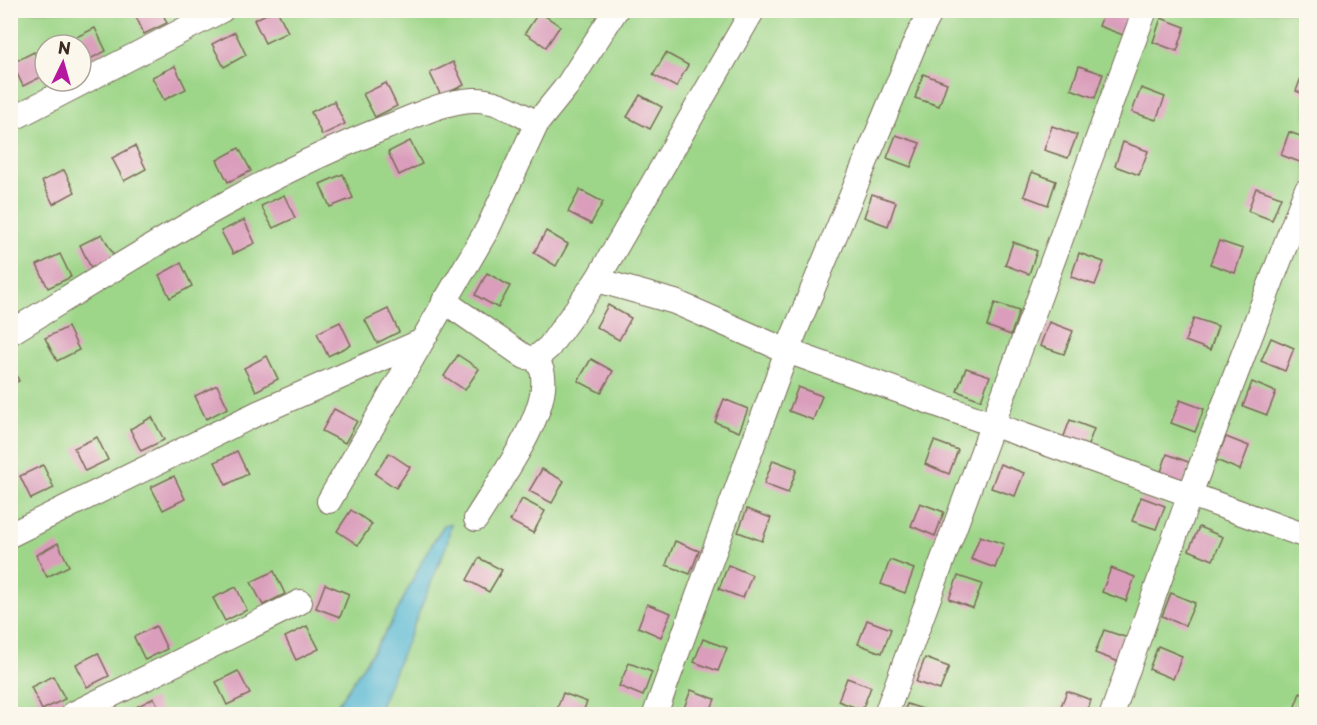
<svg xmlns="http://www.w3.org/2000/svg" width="1317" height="725" font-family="'Playpen Sans',sans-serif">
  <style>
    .green { fill: #9ed689; stroke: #6c8054; stroke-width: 1.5; fill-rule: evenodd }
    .water { fill: #54b7d3; stroke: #487078; stroke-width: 1.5 }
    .building { fill: #da9dbb }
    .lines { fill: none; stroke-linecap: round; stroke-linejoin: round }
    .minor-casing { stroke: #796b58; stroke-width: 26 }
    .minor { stroke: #fff; stroke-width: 24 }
  </style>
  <rect width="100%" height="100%" fill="#fbf7ec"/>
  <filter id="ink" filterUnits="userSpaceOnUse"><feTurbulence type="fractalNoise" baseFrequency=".0167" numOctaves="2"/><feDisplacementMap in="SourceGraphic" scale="12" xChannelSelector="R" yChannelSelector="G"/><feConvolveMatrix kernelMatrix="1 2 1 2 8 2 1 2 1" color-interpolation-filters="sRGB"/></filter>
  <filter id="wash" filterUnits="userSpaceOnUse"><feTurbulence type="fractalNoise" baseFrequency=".008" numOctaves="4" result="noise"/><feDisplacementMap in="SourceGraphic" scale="24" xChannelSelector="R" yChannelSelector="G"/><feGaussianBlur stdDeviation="1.35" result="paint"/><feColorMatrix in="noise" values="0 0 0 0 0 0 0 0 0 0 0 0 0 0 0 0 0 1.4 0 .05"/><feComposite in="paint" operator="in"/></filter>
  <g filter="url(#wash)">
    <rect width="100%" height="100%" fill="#ebe4c5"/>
    <!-- green -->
    <path class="green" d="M11 11H1306V714H11ZM45 45H81V81H45Z"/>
    <!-- water -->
    <polygon class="water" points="451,523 447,544 377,714 331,714 389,627 425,555 444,525"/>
    <g id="blocks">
      <!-- building -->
      <g class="building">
        <polygon points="133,10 161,10 167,23 144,34"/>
        <polygon points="274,10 277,10 288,32 265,43 254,20"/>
        <polygon points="1105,10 1132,11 1123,35 1099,26"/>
        <polygon points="539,12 560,26 546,47 525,33"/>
        <polygon points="1161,18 1185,27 1177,51 1153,42"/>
        <polygon points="95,28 106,51 84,62 81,45 75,45 72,39"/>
        <polygon points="235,32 246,55 224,67 212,44"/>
        <polygon points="34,52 45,75 23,86 12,63"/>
        <polygon points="666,53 688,65 676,87 653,75"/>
        <polygon points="453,62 464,85 441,96 430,73"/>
        <polygon points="175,66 186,89 164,100 152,77"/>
        <polygon points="1079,66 1103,74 1095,98 1071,89"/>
        <polygon points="1305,67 1306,68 1306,95 1296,91"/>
        <polygon points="923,74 947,83 939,106 915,98"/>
        <polygon points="386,83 397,106 375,117 363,94"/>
        <polygon points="1141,88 1165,97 1156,120 1132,112"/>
        <polygon points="640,95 662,107 650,129 627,117"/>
        <polygon points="334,101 345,124 322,135 311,112"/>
        <polygon points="1052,126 1077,135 1068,158 1044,150"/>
        <polygon points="1289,132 1306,138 1305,164 1281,155"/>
        <polygon points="896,135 920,143 911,167 887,158"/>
        <polygon points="410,141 422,164 399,175 388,152"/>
        <polygon points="1123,142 1148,151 1139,175 1115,166"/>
        <polygon points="135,146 146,169 124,181 112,158"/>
        <polygon points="239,148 251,171 228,182 217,160"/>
        <polygon points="64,170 75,192 53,204 42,181"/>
        <polygon points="1032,172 1056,181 1048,205 1024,196"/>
        <polygon points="343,174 353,198 330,207 320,184"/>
        <polygon points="1256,188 1281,197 1272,220 1248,211"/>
        <polygon points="580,190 603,202 591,224 568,212"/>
        <polygon points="872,194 896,202 888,226 864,217"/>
        <polygon points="284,195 295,218 273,228 261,206"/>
        <polygon points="244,220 255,243 233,254 221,231"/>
        <polygon points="546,231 568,244 556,266 534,253"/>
        <polygon points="102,234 114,256 91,268 80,245"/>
        <polygon points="1219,241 1243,249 1235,273 1210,264"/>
        <polygon points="1013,242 1037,251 1029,274 1005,265"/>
        <polygon points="1079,253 1104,262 1095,285 1071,277"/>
        <polygon points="60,254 71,277 48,288 37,265"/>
        <polygon points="181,263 192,286 170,298 159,275"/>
        <polygon points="487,273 510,286 498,308 475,295"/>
        <polygon points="995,303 1019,311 1011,335 987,326"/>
        <polygon points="608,305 631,318 619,340 596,327"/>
        <polygon points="388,309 399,332 377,343 365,320"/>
        <polygon points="1194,318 1218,326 1210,350 1185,341"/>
        <polygon points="340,322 351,345 328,356 317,333"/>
        <polygon points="1049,322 1073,331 1064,354 1040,346"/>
        <polygon points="68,327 79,350 57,361 45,338"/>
        <polygon points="1271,338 1294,348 1285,371 1261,361"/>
        <polygon points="458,355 479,369 465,390 444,376"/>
        <polygon points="267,356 278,379 256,391 244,368"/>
        <polygon points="591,359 613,371 601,393 578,381"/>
        <polygon points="10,363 19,381 10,385"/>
        <polygon points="966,368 990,376 981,400 957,391"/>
        <polygon points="1252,382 1276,392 1267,415 1243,406"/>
        <polygon points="217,385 228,408 206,419 195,396"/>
        <polygon points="798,387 822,396 813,420 789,411"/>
        <polygon points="724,399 748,409 739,432 715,422"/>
        <polygon points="1180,400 1204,409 1195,432 1171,423"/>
        <polygon points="334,409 357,421 345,443 322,431"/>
        <polygon points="152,417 164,440 141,451 130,429"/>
        <polygon points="1070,420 1094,429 1085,453 1061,444"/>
        <polygon points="97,437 108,460 85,471 74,448"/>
        <polygon points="1226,437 1249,446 1240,470 1216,460"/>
        <polygon points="934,441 958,450 949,474 925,464"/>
        <polygon points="237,451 248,474 226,485 215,462"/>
        <polygon points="389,453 410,467 396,488 375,474"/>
        <polygon points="1167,454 1191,463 1183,486 1159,478"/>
        <polygon points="773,460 797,469 788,493 764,484"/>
        <polygon points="1000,464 1024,473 1015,496 991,488"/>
        <polygon points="43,465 54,488 31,499 20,476"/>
        <polygon points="542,469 564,481 552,503 529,491"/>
        <polygon points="174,476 185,499 163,510 151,487"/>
        <polygon points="1141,497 1165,506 1156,529 1132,521"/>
        <polygon points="522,499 545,511 533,533 510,521"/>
        <polygon points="920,503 944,512 935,536 911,526"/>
        <polygon points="747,509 771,518 762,541 738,532"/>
        <polygon points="351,510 372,524 358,545 337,531"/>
        <polygon points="1199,527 1223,537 1213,560 1189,550"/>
        <polygon points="980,536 1004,544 995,568 971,559"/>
        <polygon points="675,541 699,551 690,574 666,565"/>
        <polygon points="58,543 69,566 47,577 36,555"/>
        <polygon points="479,558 502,570 489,592 467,580"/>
        <polygon points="890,560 914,569 905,593 881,584"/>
        <polygon points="728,565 752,575 743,598 719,589"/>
        <polygon points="1111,568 1135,577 1126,601 1102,592"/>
        <polygon points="274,571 285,594 263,605 251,582"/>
        <polygon points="958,576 982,584 973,608 949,599"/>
        <polygon points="325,584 349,594 340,617 316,608"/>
        <polygon points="236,587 247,610 225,621 213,598"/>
        <polygon points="1171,593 1195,603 1185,626 1162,616"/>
        <polygon points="647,604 671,613 661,637 638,627"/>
        <polygon points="867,620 891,629 882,653 858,644"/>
        <polygon points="156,626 167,649 145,660 134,637"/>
        <polygon points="307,626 319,649 296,660 285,637"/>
        <polygon points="1104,630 1128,638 1119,662 1095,653"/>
        <polygon points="703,639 727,648 718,671 694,662"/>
        <polygon points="1158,646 1182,656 1173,679 1149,669"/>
        <polygon points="98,653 109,676 87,687 76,664"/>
        <polygon points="925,658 949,667 940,690 916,682"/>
        <polygon points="629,663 652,672 643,696 619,686"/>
        <polygon points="238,671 250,694 227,705 216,682"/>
        <polygon points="53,676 65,699 42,710 31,687"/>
        <polygon points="847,678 871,687 862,710 838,701"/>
        <polygon points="691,690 715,699 709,714 682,713"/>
        <polygon points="1067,691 1091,700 1086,714 1058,714"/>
        <polygon points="563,693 587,702 582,714 555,714"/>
        <polygon points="1300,693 1306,696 1306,714 1292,714"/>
        <polygon points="154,698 162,714 134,714 132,709"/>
        <polygon points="907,704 932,712 931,714 903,714"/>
      </g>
    </g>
  </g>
  <g filter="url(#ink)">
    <use href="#blocks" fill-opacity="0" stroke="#796b58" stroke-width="1.5"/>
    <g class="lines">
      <!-- minor casing -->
      <g class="minor-casing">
        <g id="minor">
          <polyline points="10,120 222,10"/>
          <polyline points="597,280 675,302 787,351 1306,536"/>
          <polyline points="444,301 525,357 536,358 549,347 597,280 753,10"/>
          <path d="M10 333C133 258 252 179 387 127 414 117 444 101 473 100 497 99 517 113 537 123"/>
          <polyline points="329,501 488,228 537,123 567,86 616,10"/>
          <path d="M476 519C497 484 548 416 543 376 543 370 539 364 536 358"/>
          <polyline points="10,535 258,413 420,342"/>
          <polyline points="73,714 300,602"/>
          <polyline points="655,714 787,351 917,38 932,10"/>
          <polyline points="886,714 1145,10"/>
          <polyline points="1112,714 1190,494 1306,191"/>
        </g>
      </g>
      <!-- minor -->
      <use href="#minor" class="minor"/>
    </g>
  </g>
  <!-- margin -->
  <rect width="1317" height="725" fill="none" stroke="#fbf7ec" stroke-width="36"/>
  <!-- north arrow -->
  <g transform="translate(63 63) rotate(5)"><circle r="28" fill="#fbf7ec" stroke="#aea59a" stroke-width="1.5"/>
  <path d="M0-4.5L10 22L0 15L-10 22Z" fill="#b5179e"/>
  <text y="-9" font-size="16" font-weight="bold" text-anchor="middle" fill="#3b2a1e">N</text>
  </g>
</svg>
